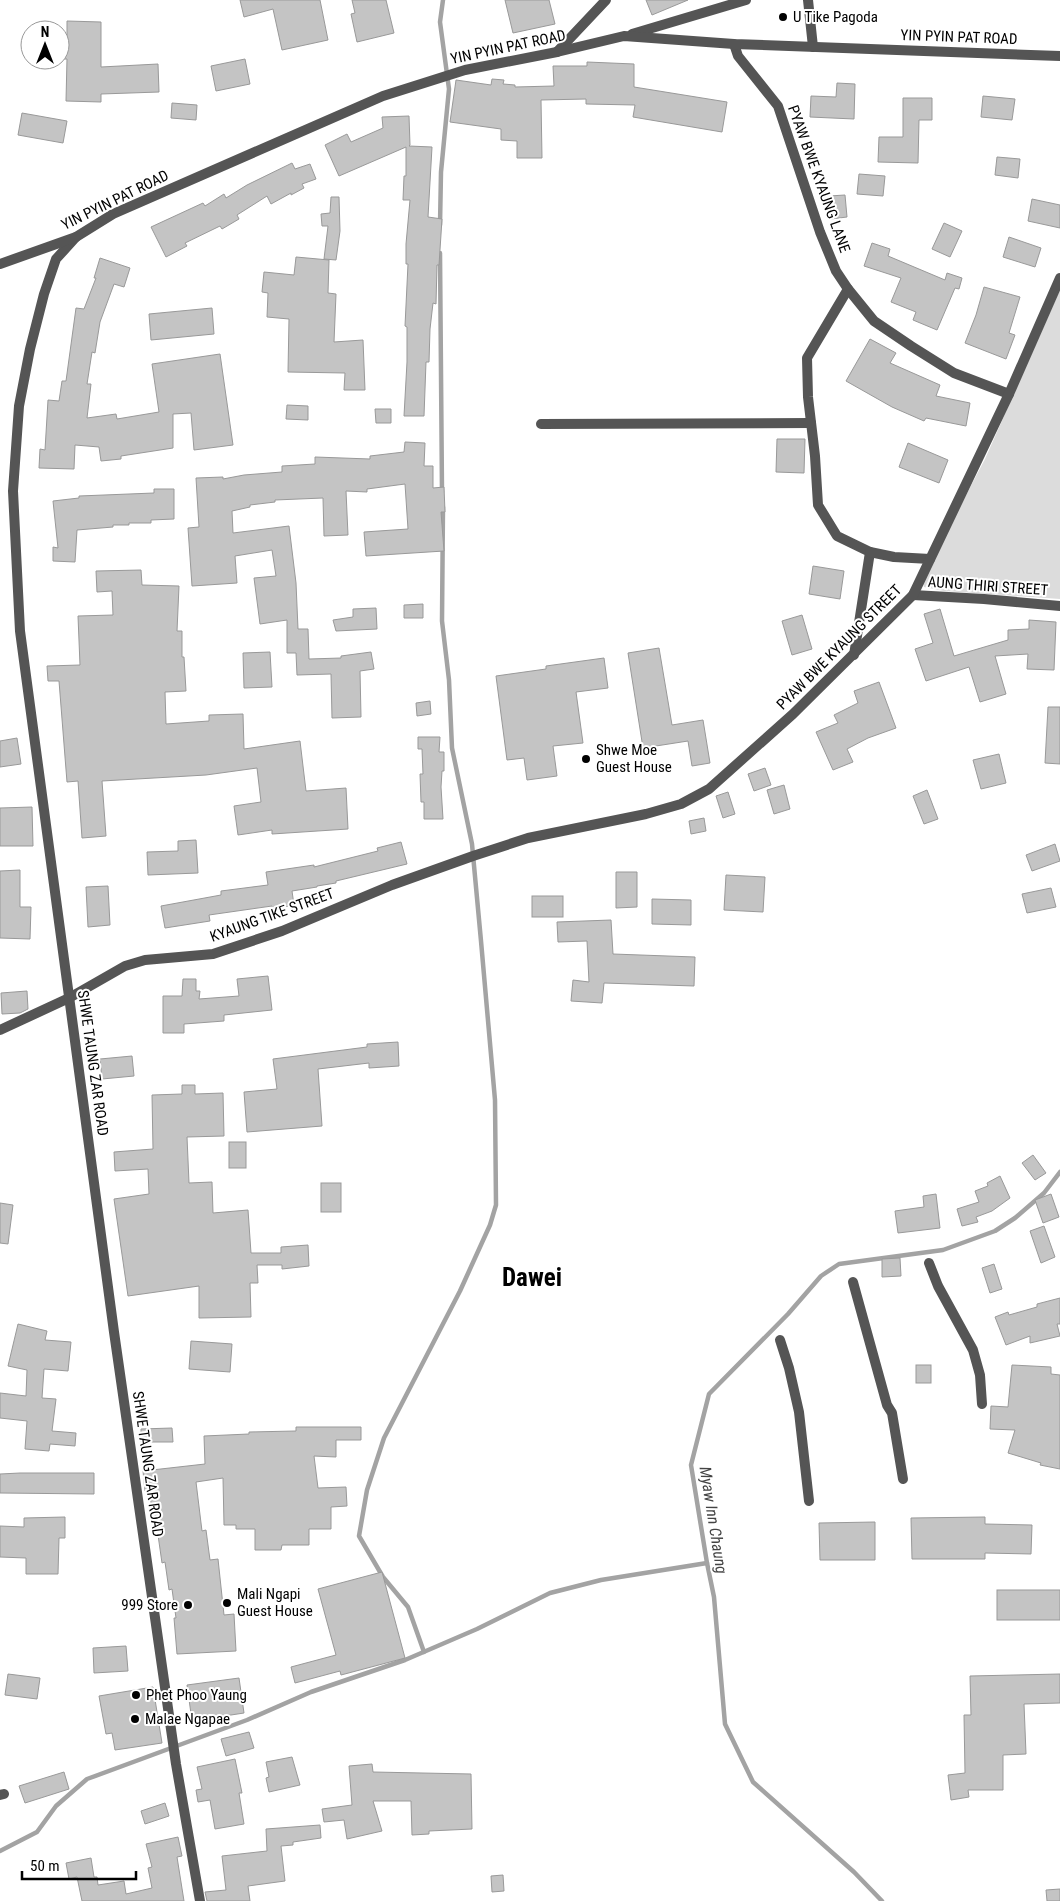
<svg xmlns="http://www.w3.org/2000/svg" width="1060" height="1901" font-family="'Roboto Condensed',sans-serif">
  <style>
    .green { fill: #dcdcdc }
    .lines { fill: none; stroke-linecap: round; stroke-linejoin: round }
    .stream { stroke: #a3a3a3; stroke-width: 4.5 }
    .building { fill: #c4c4c4; stroke: #999 }
    .minor { stroke: #555; stroke-width: 10 }
    .tertiary { stroke: #555; stroke-width: 10 }
    .poi-dot { fill: #000; stroke: #fff; stroke-width: 2 }
    .labels { text-anchor: middle; stroke-width: 4; stroke-linejoin: round; paint-order: stroke }
    .poi-label { font-size: 15px; fill: #000; stroke: #fff; text-anchor: start }
    .street-label { font-size: 15px; fill: #000; stroke: #fff }
    .water-label { font-size: 16px; font-style: italic; fill: #444; stroke: #fff }
    .town-label { font-size: 25px; font-weight: bold; fill: #000; stroke: #fff }
  </style>
  <rect width="100%" height="100%" fill="#fff"/>
  <!-- green -->
  <polygon class="green" points="1060,290 1060,599 944,591 924,587 922,579 985,459"/>
  <g class="lines">
    <!-- stream -->
    <g class="stream">
      <polyline points="440,225 441,172 449,89 440,22 443,0"/>
      <polyline points="440,253 442,492"/>
      <polyline points="424,1652 408,1607 383,1577 359,1536 367,1490 384,1438 460,1291 490,1225 496,1205 495,1100 481,941 472,844 452,748 449,680 442,621 443,507"/>
      <polyline points="0,1851 37,1832 56,1806 87,1779 247,1720 311,1692 405,1660 477,1629 550,1593 601,1580 707,1563"/>
      <polyline points="882,1901 854,1872 753,1782 725,1724 714,1597 707,1563 691,1465 709,1394 788,1314 821,1276 839,1264 943,1250 995,1231 1015,1218 1044,1193 1060,1172"/>
    </g>
  </g>
  <!-- building -->
  <g class="building">
    <polygon points="240,0 320,0 328,40 282,50 273,9 244,17"/>
    <polygon points="352,0 386,0 394,33 357,42 351,14 355,13"/>
    <polygon points="505,0 549,0 555,24 513,33"/>
    <polygon points="646,0 688,0 652,15"/>
    <polygon points="67,21 101,22 101,67 158,64 159,92 101,94 101,102 66,101 67,59 60,59 60,36 67,36"/>
    <polygon points="245,59 250,84 216,91 211,66"/>
    <polygon points="587,62 634,64 634,87 727,102 722,132 633,117 635,105 586,104 586,99 541,100 542,158 517,158 517,141 501,140 501,129 450,122 456,80 491,85 492,79 504,80 503,84 515,85 515,87 554,86 553,66 587,66"/>
    <polygon points="837,83 855,84 854,119 810,117 811,96 836,97"/>
    <polygon points="983,96 1015,99 1012,120 981,117"/>
    <polygon points="903,98 932,98 932,120 919,120 918,163 878,162 879,137 903,137"/>
    <polygon points="172,103 197,105 196,120 171,118"/>
    <polygon points="22,113 67,121 63,143 18,135"/>
    <polygon points="409,116 410,145 409,146 432,147 428,217 442,219 439,265 437,265 436,304 433,303 430,329 429,362 426,362 424,416 404,416 407,362 407,327 405,326 408,264 406,264 406,244 410,200 403,200 404,176 406,176 406,147 339,176 325,145 347,134 351,142 383,128 382,117"/>
    <polygon points="997,157 1020,159 1018,178 995,175"/>
    <polygon points="292,163 295,169 310,164 316,179 302,184 304,188 291,195 291,193 271,204 267,196 237,215 239,219 222,229 220,226 185,243 187,246 166,257 151,227 203,203 205,206 224,194 226,198 247,185"/>
    <polygon points="859,174 885,176 883,196 857,194"/>
    <polygon points="845,195 847,217 831,219 829,196"/>
    <polygon points="331,197 339,197 340,231 336,260 324,259 328,226 322,226 321,214 330,213"/>
    <polygon points="1032,199 1060,205 1060,228 1028,221"/>
    <polygon points="944,223 962,231 950,257 932,249"/>
    <polygon points="1009,237 1041,248 1035,267 1003,257"/>
    <polygon points="872,243 890,249 888,256 945,280 947,273 962,278 959,289 955,288 937,330 913,320 916,312 891,302 901,278 864,266"/>
    <polygon points="296,257 329,260 328,293 336,294 334,342 363,340 365,390 344,390 345,373 288,372 289,319 267,317 268,293 262,292 264,272 294,275"/>
    <polygon points="100,258 130,268 124,287 114,284 100,322 95,353 92,352 87,384 91,384 87,418 116,414 117,419 159,412 152,364 220,354 233,445 194,450 191,413 173,414 173,448 121,456 121,459 101,461 99,447 75,445 74,469 39,468 40,449 45,450 48,400 59,401 62,381 66,381 76,308 84,309 96,278 94,278"/>
    <polygon points="984,287 1020,297 1009,333 1015,335 1006,359 965,343 976,315"/>
    <polygon points="212,308 214,334 151,340 149,314"/>
    <polygon points="870,339 896,353 890,363 940,385 936,396 970,403 966,426 926,418 924,421 892,407 846,381"/>
    <polygon points="287,405 308,406 308,420 286,419"/>
    <polygon points="375,409 391,409 391,423 376,423"/>
    <polygon points="777,439 805,439 804,473 776,472"/>
    <polygon points="405,442 425,443 424,466 433,466 433,488 444,487 445,512 441,512 444,551 366,556 364,532 408,529 405,484 367,489 367,492 346,491 348,535 324,536 323,498 275,500 275,502 250,505 250,507 232,511 233,533 289,526 296,583 298,629 308,629 309,659 341,658 341,656 371,652 374,669 360,671 361,717 332,718 331,674 297,675 296,653 287,653 287,620 260,624 254,578 276,576 272,550 235,556 237,583 192,586 188,528 199,527 196,478 223,477 223,479 244,475 282,472 282,466 315,464 315,457 370,459 370,456 404,452"/>
    <polygon points="908,443 948,460 939,483 899,467"/>
    <polygon points="154,489 174,489 174,519 151,520 151,523 129,523 129,525 113,525 113,527 77,530 75,562 53,561 53,547 58,548 53,501 79,498 79,496 154,493"/>
    <polygon points="813,566 844,571 840,599 809,594"/>
    <polygon points="141,570 142,585 179,586 177,631 182,631 182,657 184,657 186,691 165,692 166,724 209,721 209,715 243,714 244,749 300,741 306,791 346,788 348,829 272,834 272,830 238,835 234,806 261,802 257,768 206,775 102,781 106,836 82,838 78,781 67,782 59,681 48,681 47,666 80,665 78,616 113,615 112,591 97,592 96,571"/>
    <polygon points="423,604 423,618 404,618 404,605"/>
    <polygon points="376,608 377,629 336,631 333,620 353,617 353,609"/>
    <polygon points="940,609 954,656 1008,640 1008,630 1029,629 1029,620 1056,622 1054,670 1027,669 1028,654 995,656 1006,694 980,702 969,667 926,681 915,649 933,643 924,614"/>
    <polygon points="802,615 812,649 792,655 782,621"/>
    <polygon points="659,648 672,725 703,720 710,763 692,766 688,741 643,748 628,653"/>
    <polygon points="270,652 272,687 244,688 243,653"/>
    <polygon points="604,658 608,688 576,692 583,743 553,746 557,776 527,780 524,758 507,760 496,676 546,669 546,666"/>
    <polygon points="879,682 896,728 868,738 847,749 853,762 833,770 816,732 838,723 834,715 858,703 854,691"/>
    <polygon points="430,701 431,714 417,716 416,703"/>
    <polygon points="1048,707 1060,707 1060,764 1045,763"/>
    <polygon points="418,737 440,737 439,752 444,752 444,771 442,771 441,787 443,819 424,819 424,802 421,802 420,774 423,774 422,749 418,749"/>
    <polygon points="17,738 21,764 0,767 0,741"/>
    <polygon points="999,754 1006,783 981,789 973,760"/>
    <polygon points="765,768 771,785 754,791 748,774"/>
    <polygon points="784,785 790,809 774,814 767,790"/>
    <polygon points="927,790 938,819 924,824 913,796"/>
    <polygon points="728,792 735,814 723,818 716,796"/>
    <polygon points="32,807 33,846 0,846 0,808"/>
    <polygon points="704,818 706,831 691,834 689,821"/>
    <polygon points="196,840 198,873 148,875 147,852 178,851 178,841"/>
    <polygon points="401,842 407,864 336,881 336,883 317,886 317,887 292,891 294,905 273,909 272,906 209,915 210,921 165,928 161,906 221,895 221,891 268,885 266,872 314,865 314,867 378,851 377,848"/>
    <polygon points="1055,844 1060,861 1032,871 1026,855"/>
    <polygon points="20,870 20,907 31,907 30,939 0,938 0,871"/>
    <polygon points="616,872 637,872 637,907 616,908"/>
    <polygon points="726,875 765,877 763,912 724,910"/>
    <polygon points="108,886 110,925 88,927 86,887"/>
    <polygon points="1051,888 1056,907 1027,913 1022,894"/>
    <rect x="532" y="896" width="31" height="21"/>
    <polygon points="652,899 691,900 691,925 652,924"/>
    <polygon points="611,920 613,954 695,957 694,986 604,983 602,1003 571,1001 573,980 589,982 587,941 558,942 557,922"/>
    <polygon points="268,976 272,1010 224,1015 224,1021 184,1024 184,1033 163,1033 163,996 182,996 183,979 196,979 196,991 200,991 199,999 239,996 237,979"/>
    <polygon points="27,991 28,1009 20,1013 2,1014 1,993"/>
    <polygon points="398,1042 399,1066 369,1068 369,1063 318,1069 322,1126 247,1132 244,1092 277,1089 273,1059 367,1047 367,1044"/>
    <polygon points="132,1056 134,1076 102,1079 100,1059"/>
    <polygon points="182,1085 195,1085 195,1094 223,1093 224,1136 187,1137 189,1183 212,1182 213,1213 248,1210 251,1253 281,1253 281,1247 308,1245 309,1266 282,1269 282,1265 257,1265 258,1283 250,1283 251,1317 199,1318 199,1286 128,1296 114,1199 149,1194 148,1169 115,1171 114,1152 153,1149 152,1095 182,1094"/>
    <rect x="229" y="1142" width="17" height="26"/>
    <polygon points="1033,1155 1046,1173 1035,1180 1022,1163"/>
    <polygon points="1000,1176 1010,1198 992,1211 976,1217 978,1222 962,1226 957,1209 979,1202 975,1191 988,1186 987,1183"/>
    <rect x="321" y="1183" width="20" height="29"/>
    <polygon points="936,1194 940,1228 898,1233 895,1211 924,1207 923,1196"/>
    <polygon points="1051,1194 1059,1217 1043,1223 1035,1200"/>
    <polygon points="0,1203 13,1205 8,1244 0,1243"/>
    <polygon points="1044,1226 1055,1257 1041,1263 1030,1231"/>
    <polygon points="900,1258 901,1276 882,1277 882,1259"/>
    <polygon points="994,1264 1002,1289 990,1293 982,1268"/>
    <polygon points="1060,1298 1060,1324 1057,1324 1060,1336 1030,1343 1030,1336 1006,1345 995,1317 1008,1312 1009,1315 1037,1307 1037,1304"/>
    <polygon points="18,1324 47,1331 45,1340 71,1342 68,1371 44,1369 42,1398 56,1399 52,1431 76,1433 75,1446 50,1444 49,1451 25,1449 27,1421 0,1418 0,1393 26,1396 27,1370 8,1366"/>
    <polygon points="191,1341 232,1344 230,1372 189,1369"/>
    <rect x="916" y="1365" width="15" height="18"/>
    <polygon points="1012,1365 1051,1367 1051,1374 1060,1375 1060,1469 1040,1465 1041,1463 1008,1453 1015,1430 990,1429 991,1406 1008,1407"/>
    <polygon points="296,1427 361,1427 361,1440 336,1440 336,1457 314,1456 318,1488 346,1487 347,1506 331,1507 331,1529 309,1529 309,1545 282,1545 281,1550 255,1550 255,1529 236,1529 236,1525 224,1525 223,1478 196,1482 202,1531 206,1530 210,1560 218,1559 224,1615 234,1614 236,1651 177,1654 174,1618 176,1618 172,1589 169,1590 165,1562 162,1563 155,1514 152,1515 150,1490 145,1491 143,1471 205,1464 204,1436 249,1434 249,1432 296,1431"/>
    <polygon points="172,1428 173,1442 141,1442 141,1429"/>
    <polygon points="20,1473 94,1473 94,1494 0,1493 0,1474"/>
    <polygon points="65,1517 65,1538 59,1538 58,1574 26,1574 26,1558 0,1557 0,1526 24,1527 24,1518"/>
    <polygon points="985,1517 985,1524 1032,1525 1031,1554 985,1553 985,1559 912,1559 911,1518"/>
    <polygon points="875,1522 875,1560 820,1560 819,1523"/>
    <polygon points="382,1572 405,1658 341,1675 340,1671 295,1683 291,1667 336,1655 318,1589"/>
    <rect x="997" y="1590" width="63" height="30"/>
    <polygon points="126,1646 128,1671 94,1673 93,1648"/>
    <polygon points="8,1674 40,1678 37,1699 5,1695"/>
    <polygon points="1060,1674 1060,1703 1024,1704 1026,1754 1003,1755 1003,1790 968,1790 969,1797 951,1800 948,1775 965,1773 964,1715 971,1715 970,1676"/>
    <polygon points="239,1678 244,1713 192,1721 187,1685"/>
    <polygon points="153,1687 162,1743 115,1750 112,1733 106,1734 99,1696"/>
    <polygon points="249,1732 254,1748 226,1756 221,1739"/>
    <polygon points="292,1757 300,1785 269,1792 266,1778 269,1777 266,1762"/>
    <polygon points="235,1759 242,1793 239,1793 244,1824 215,1829 210,1800 198,1802 196,1790 202,1789 197,1767"/>
    <polygon points="372,1764 373,1772 471,1774 472,1829 429,1831 429,1834 412,1835 411,1801 373,1801 382,1831 347,1839 344,1820 324,1822 322,1809 352,1805 349,1766"/>
    <polygon points="64,1772 69,1789 25,1803 19,1786"/>
    <polygon points="165,1803 169,1816 145,1824 141,1811"/>
    <polygon points="320,1825 321,1838 293,1842 293,1845 281,1846 285,1881 248,1886 250,1901 207,1901 205,1892 226,1890 222,1856 267,1851 266,1829"/>
    <polygon points="178,1837 182,1856 177,1857 184,1901 82,1901 77,1877 69,1879 66,1863 91,1858 94,1877 97,1877 98,1885 124,1881 126,1894 152,1888 148,1868 152,1867 146,1844"/>
    <polygon points="503,1875 504,1891 492,1892 491,1876"/>
    <polygon points="1060,1889 1060,1901 1047,1901 1046,1890"/>
  </g>
  <g class="lines">
    <!-- minor -->
    <g class="minor">
      <polyline points="808,0 813,47"/>
      <polyline points="734,44 738,56 778,106 820,232 836,271 848,289 874,321 911,346 954,373 1009,394"/>
      <polyline points="557,52 606,0"/>
      <polyline points="848,289 807,358 808,397 815,456 818,505 837,536 870,552 854,655"/>
      <polyline points="541,424 811,423"/>
      <polyline points="870,552 894,557 930,559"/>
      <polyline points="913,595 984,599 1060,606"/>
      <polyline points="0,1030 69,998 125,966 145,960 213,954 282,931 392,885 473,856 528,838 646,814 681,804 709,789 793,714 913,595 1009,394 1060,278"/>
      <polyline points="929,1263 938,1286 973,1350 980,1375 982,1404"/>
      <polyline points="853,1282 887,1405 892,1413 903,1479"/>
      <polyline points="780,1340 789,1368 799,1412 809,1501"/>
      <polyline points="0,1795 4,1794"/>
    </g>
    <!-- tertiary -->
    <g class="tertiary">
      <polyline points="632,34 746,0"/>
      <polyline points="76,237 56,259 44,294 30,349 19,406 13,491 20,631 114,1332 176,1764 200,1901"/>
      <polyline points="0,264 76,237 113,214 383,96 465,70 557,52 624,36 734,44 1060,56"/>
    </g>
  </g>
  <!-- markers -->
  <g class="poi-dot">
    <circle cx="783" cy="17" r="5"/>
    <circle cx="586" cy="759" r="5"/>
    <circle cx="227" cy="1603" r="5"/>
    <circle cx="188" cy="1605" r="5"/>
    <circle cx="136" cy="1695" r="5"/>
    <circle cx="135" cy="1719" r="5"/>
  </g>
  <g class="labels">
    <!-- poi labels -->
    <g class="poi-label">
      <text x="793" y="22">U Tike Pagoda</text>
      <text x="596" y="755">Shwe Moe<tspan x="596" dy="17">Guest House</tspan></text>
      <text x="237" y="1599">Mali Ngapi<tspan x="237" dy="17">Guest House</tspan></text>
      <text x="178" y="1610" text-anchor="end">999 Store</text>
      <text x="146" y="1700">Phet Phoo Yaung</text>
      <text x="145" y="1724">Malae Ngapae</text>
    </g>
    <!-- street labels -->
    <g class="street-label">
      <text transform="translate(959 37) rotate(2)" y="5">YIN PYIN PAT ROAD</text>
      <text transform="translate(508 47) rotate(-12)" y="5">YIN PYIN PAT ROAD</text>
      <text transform="translate(819 179) rotate(70)" y="5">PYAW BWE KYAUNG LANE</text>
      <text transform="translate(115 200) rotate(-26)" y="5">YIN PYIN PAT ROAD</text>
      <text transform="translate(988 586) rotate(4)" y="5">AUNG THIRI STREET</text>
      <text transform="translate(839 647) rotate(-45)" y="5">PYAW BWE KYAUNG STREET</text>
      <text transform="translate(272 915) rotate(-20)" y="5">KYAUNG TIKE STREET</text>
      <text transform="translate(93 1063) rotate(82)" y="5">SHWE TAUNG ZAR ROAD</text>
      <text transform="translate(148 1464) rotate(82)" y="5">SHWE TAUNG ZAR ROAD</text>
    </g>
    <!-- water labels -->
    <g class="water-label">
      <text transform="translate(714 1520) rotate(81)" y="6">Myaw Inn Chaung</text>
    </g>
    <!-- town labels -->
    <g class="town-label">
      <text x="532" y="1286">Dawei</text>
    </g>
  </g>
  <!-- north arrow -->
  <g transform="translate(45 45)"><circle r="24" fill="#ffffff" stroke="#999999"/>
  <path d="M0-4L9 19L0 12L-9 19Z" fill="#000000"/>
  <text y="-8" font-size="14" font-weight="bold" text-anchor="middle" fill="#000000">N</text>
  </g>
  <!-- scale -->
  <path d="M22 1871v8h114v-8" fill="none" stroke="#000000" stroke-width="2.5"/>
  <text x="30" y="1871" font-size="15" fill="#000000" stroke="#ffffff" stroke-width="4" paint-order="stroke">50 m</text>
</svg>
